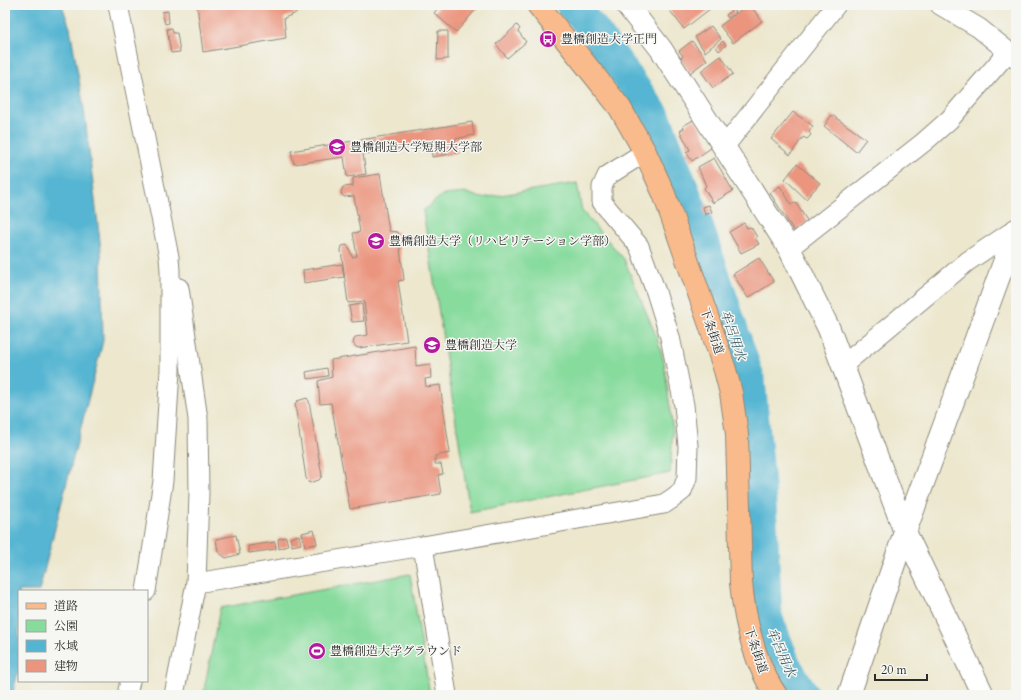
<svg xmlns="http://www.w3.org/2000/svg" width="1021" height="700" font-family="Cardo,'Noto Serif JP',serif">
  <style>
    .green { fill: #87db9d; stroke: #598364 }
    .water { fill: #54b5d2; stroke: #40707e }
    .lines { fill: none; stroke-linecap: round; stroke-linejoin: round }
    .river { stroke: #54b5d2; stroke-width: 31 }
    .building { fill: #eb957f }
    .minor-casing { stroke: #8c897c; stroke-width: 21 }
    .tertiary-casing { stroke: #8c897c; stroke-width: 24 }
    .primary-casing { stroke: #8c897c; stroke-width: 24 }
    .minor { stroke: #fff; stroke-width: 19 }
    .tertiary { stroke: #fff; stroke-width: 22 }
    .primary { stroke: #fabb8c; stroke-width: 22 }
    .labels { text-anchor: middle; stroke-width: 3; stroke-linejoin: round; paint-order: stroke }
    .poi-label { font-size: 12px; fill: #2b2b2b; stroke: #f6f6f2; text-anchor: start }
    .street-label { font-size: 12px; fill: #2b2b2b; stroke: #f6f6f2 }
    .water-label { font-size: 13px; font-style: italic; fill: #395b65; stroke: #f6f6f2 }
  </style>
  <rect width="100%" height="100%" fill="#f6f6f2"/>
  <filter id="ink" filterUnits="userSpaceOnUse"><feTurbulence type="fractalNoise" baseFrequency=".025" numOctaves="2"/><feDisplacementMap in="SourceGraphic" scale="8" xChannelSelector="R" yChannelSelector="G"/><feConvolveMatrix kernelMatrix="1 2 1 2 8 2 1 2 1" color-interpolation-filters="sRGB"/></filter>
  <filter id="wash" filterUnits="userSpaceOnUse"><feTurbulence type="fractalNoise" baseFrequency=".012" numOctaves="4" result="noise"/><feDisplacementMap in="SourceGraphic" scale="16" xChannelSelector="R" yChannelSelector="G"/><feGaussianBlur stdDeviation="0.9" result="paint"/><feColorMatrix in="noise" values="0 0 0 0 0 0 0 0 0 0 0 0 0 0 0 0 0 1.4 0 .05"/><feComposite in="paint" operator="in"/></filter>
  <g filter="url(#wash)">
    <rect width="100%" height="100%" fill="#ece7cd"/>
    <!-- green -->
    <g class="green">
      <polygon points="577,183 582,211 624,259 657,338 664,362 673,431 670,473 470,512 423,211 442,195 467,193 481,198"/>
      <polygon points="410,574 430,695 203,695 220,608"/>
    </g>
    <!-- water -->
    <polygon class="water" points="5,5 62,5 70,28 84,109 101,250 103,341 39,591 19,591 19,669 12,695 5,695"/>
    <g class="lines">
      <!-- river -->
      <polyline class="river" points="571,5 594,30 655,116 698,226 750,381 760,486 767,617 786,666 804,695"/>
    </g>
    <g id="blocks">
      <!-- building -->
      <g class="building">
        <polygon points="197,5 303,5 301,9 294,14 284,18 286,38 203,52"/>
        <polygon points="440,5 476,5 478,7 456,32 434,13"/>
        <polygon points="670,5 715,5 684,29 667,7"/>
        <polygon points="747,5 750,5 762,21 733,43 720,26"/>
        <polygon points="733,9 736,12 728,18 726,15"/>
        <polygon points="168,11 169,23 165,24 162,12"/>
        <polygon points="517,25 520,29 518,31 526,42 507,58 496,44"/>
        <polygon points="711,26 721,39 705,52 695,37"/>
        <polygon points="172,28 173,33 177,33 180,52 171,53 167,29"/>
        <polygon points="438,31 448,31 448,59 437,60"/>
        <polygon points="692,41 707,60 690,73 680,59 683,56 679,51"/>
        <polygon points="723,41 726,45 719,51 716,47"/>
        <polygon points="721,56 733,74 713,88 701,71"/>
        <polygon points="793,112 813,126 809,132 811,135 807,139 803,137 790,155 771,139"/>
        <polygon points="832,115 866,139 856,152 824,126"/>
        <polygon points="695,119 711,148 692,161 686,152 690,150 680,131 684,128 683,126"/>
        <polygon points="472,122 474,135 455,139 458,153 432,157 431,143 363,154 366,174 347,177 344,157 294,164 291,151"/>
        <polygon points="714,158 733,191 713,203 704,188 706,186 698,167"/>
        <polygon points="797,164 820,183 806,199 785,179"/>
        <polygon points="380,174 389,231 398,232 404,280 398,281 407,341 359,348 356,347 353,343 355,337 368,335 364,301 348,303 341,250 342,246 347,245 349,248 352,257 357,256 353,233 360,232 354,196 344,197 342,195 341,192 343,187 353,186 353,178"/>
        <polygon points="780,186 791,204 796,203 808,222 794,231 770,193"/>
        <polygon points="709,205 712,212 705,215 703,207"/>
        <polygon points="744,223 747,228 751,227 757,237 755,238 759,244 741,253 729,232"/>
        <polygon points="759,258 774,282 748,298 733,274"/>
        <polygon points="342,264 344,277 304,283 303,270"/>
        <polygon points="362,304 364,321 352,322 349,306"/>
        <polygon points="415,346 416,366 430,364 431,378 425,379 426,387 440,385 450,453 435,456 435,464 441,464 443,474 438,475 441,494 350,509 331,403 320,404 318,381 332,377 331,360"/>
        <polygon points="327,368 328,376 307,379 306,372"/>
        <polygon points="307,398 309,401 322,476 319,480 309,483 306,478 295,404 297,401"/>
        <polygon points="314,530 317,544 305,546 302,533"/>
        <polygon points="236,535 240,554 226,558 218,552 216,539"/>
        <polygon points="299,535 301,544 292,546 290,538"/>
        <polygon points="286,537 288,546 279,549 278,539"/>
        <polygon points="275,542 276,549 249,553 248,546"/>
      </g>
    </g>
  </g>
  <g filter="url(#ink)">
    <use href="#blocks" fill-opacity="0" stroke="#8c897c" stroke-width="1"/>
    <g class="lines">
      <!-- minor casing -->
      <g class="minor-casing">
        <g id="minor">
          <polyline points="118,5 169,257 170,271 170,371 163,481 146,591"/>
          <polyline points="940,5 979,28 1016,58"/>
          <polyline points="724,147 836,5"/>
          <polyline points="789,248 924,142 949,120 1008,52"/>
          <polyline points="179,288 198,419 199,493 196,583"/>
          <polyline points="842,366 968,261 1016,229"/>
          <polyline points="127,695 130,681"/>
          <polyline points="174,695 196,583 423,546"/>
          <polyline points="447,695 423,546 664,504 673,498 682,491 687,478 688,446 684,405 670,337 656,292 639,246 602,202 602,187 607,176 645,152"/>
        </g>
      </g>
      <!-- tertiary casing -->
      <g class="tertiary-casing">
        <g id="tertiary">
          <polyline points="627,5 661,49 789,248 829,329 905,532 983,695"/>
          <polyline points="849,695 905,532 1016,230"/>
        </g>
      </g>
      <!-- primary casing -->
      <g class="primary-casing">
        <path id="primary" d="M538 5 606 90 620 108 645 152 664 194 709 322 725 370 731 393 737 434 741 583C745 623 754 662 776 695"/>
      </g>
      <!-- minor -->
      <use href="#minor" class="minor"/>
      <!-- tertiary -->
      <use href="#tertiary" class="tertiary"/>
      <!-- primary -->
      <use href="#primary" class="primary"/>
    </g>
  </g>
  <!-- icons -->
  <defs>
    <g id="bus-disc" transform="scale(0.9)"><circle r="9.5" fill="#b5179e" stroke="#f6f6f2"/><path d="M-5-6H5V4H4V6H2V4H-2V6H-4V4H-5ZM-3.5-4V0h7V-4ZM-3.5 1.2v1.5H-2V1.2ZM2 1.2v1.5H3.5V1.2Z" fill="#fff"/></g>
    <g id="university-disc" transform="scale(0.9)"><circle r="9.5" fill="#b5179e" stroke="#f6f6f2"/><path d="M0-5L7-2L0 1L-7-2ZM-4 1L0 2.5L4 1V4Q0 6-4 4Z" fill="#fff"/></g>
    <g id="stadium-disc" transform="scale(0.9)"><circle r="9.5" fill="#b5179e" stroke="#f6f6f2"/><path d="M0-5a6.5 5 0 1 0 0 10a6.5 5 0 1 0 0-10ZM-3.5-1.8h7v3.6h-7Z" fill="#fff"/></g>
  </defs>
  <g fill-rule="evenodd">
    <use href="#bus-disc" x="548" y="39"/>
    <use href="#university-disc" x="337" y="147"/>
    <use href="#university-disc" x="376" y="241"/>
    <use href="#university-disc" x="432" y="345"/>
    <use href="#stadium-disc" x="317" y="651"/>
  </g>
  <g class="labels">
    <!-- poi labels -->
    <g class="poi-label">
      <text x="561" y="43">豊橋創造大学正門</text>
      <text x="350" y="151">豊橋創造大学短期大学部</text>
      <text x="389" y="245">豊橋創造大学（リハビリテーション学部）</text>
      <text x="445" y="349">豊橋創造大学</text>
      <text x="330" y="655">豊橋創造大学グラウンド</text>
    </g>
    <!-- street labels -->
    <g class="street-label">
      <text transform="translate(712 331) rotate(71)" y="4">下条街道</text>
      <text transform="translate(756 650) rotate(71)" y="4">下条街道</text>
    </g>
    <!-- water labels -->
    <g class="water-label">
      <text transform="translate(734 335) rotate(71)" y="5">牟呂用水</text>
      <text transform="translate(782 652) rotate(66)" y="5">牟呂用水</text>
    </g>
  </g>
  <!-- margin -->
  <rect width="1021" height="700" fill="none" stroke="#f6f6f2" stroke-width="20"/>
  <!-- legend -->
  <rect x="18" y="590" width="130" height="92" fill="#f6f6f2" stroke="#a5a5a2"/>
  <rect x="26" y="603" width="20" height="6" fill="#fabb8c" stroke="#a5a5a2"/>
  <text x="54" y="610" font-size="12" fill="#2b2b2b">道路</text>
  <rect x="26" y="620" width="20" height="12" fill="#87db9d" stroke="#a5a5a2"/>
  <text x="54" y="630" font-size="12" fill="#2b2b2b">公園</text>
  <rect x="26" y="640" width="20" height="12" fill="#54b5d2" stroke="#a5a5a2"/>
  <text x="54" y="650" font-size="12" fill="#2b2b2b">水域</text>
  <rect x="26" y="660" width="20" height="12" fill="#eb957f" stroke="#a5a5a2"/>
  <text x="54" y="670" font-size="12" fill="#2b2b2b">建物</text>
  <!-- scale -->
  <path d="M875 674v6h52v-6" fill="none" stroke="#2b2b2b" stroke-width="2"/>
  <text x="881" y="674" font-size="12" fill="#2b2b2b" stroke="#f6f6f2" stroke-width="3" paint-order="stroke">20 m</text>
</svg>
